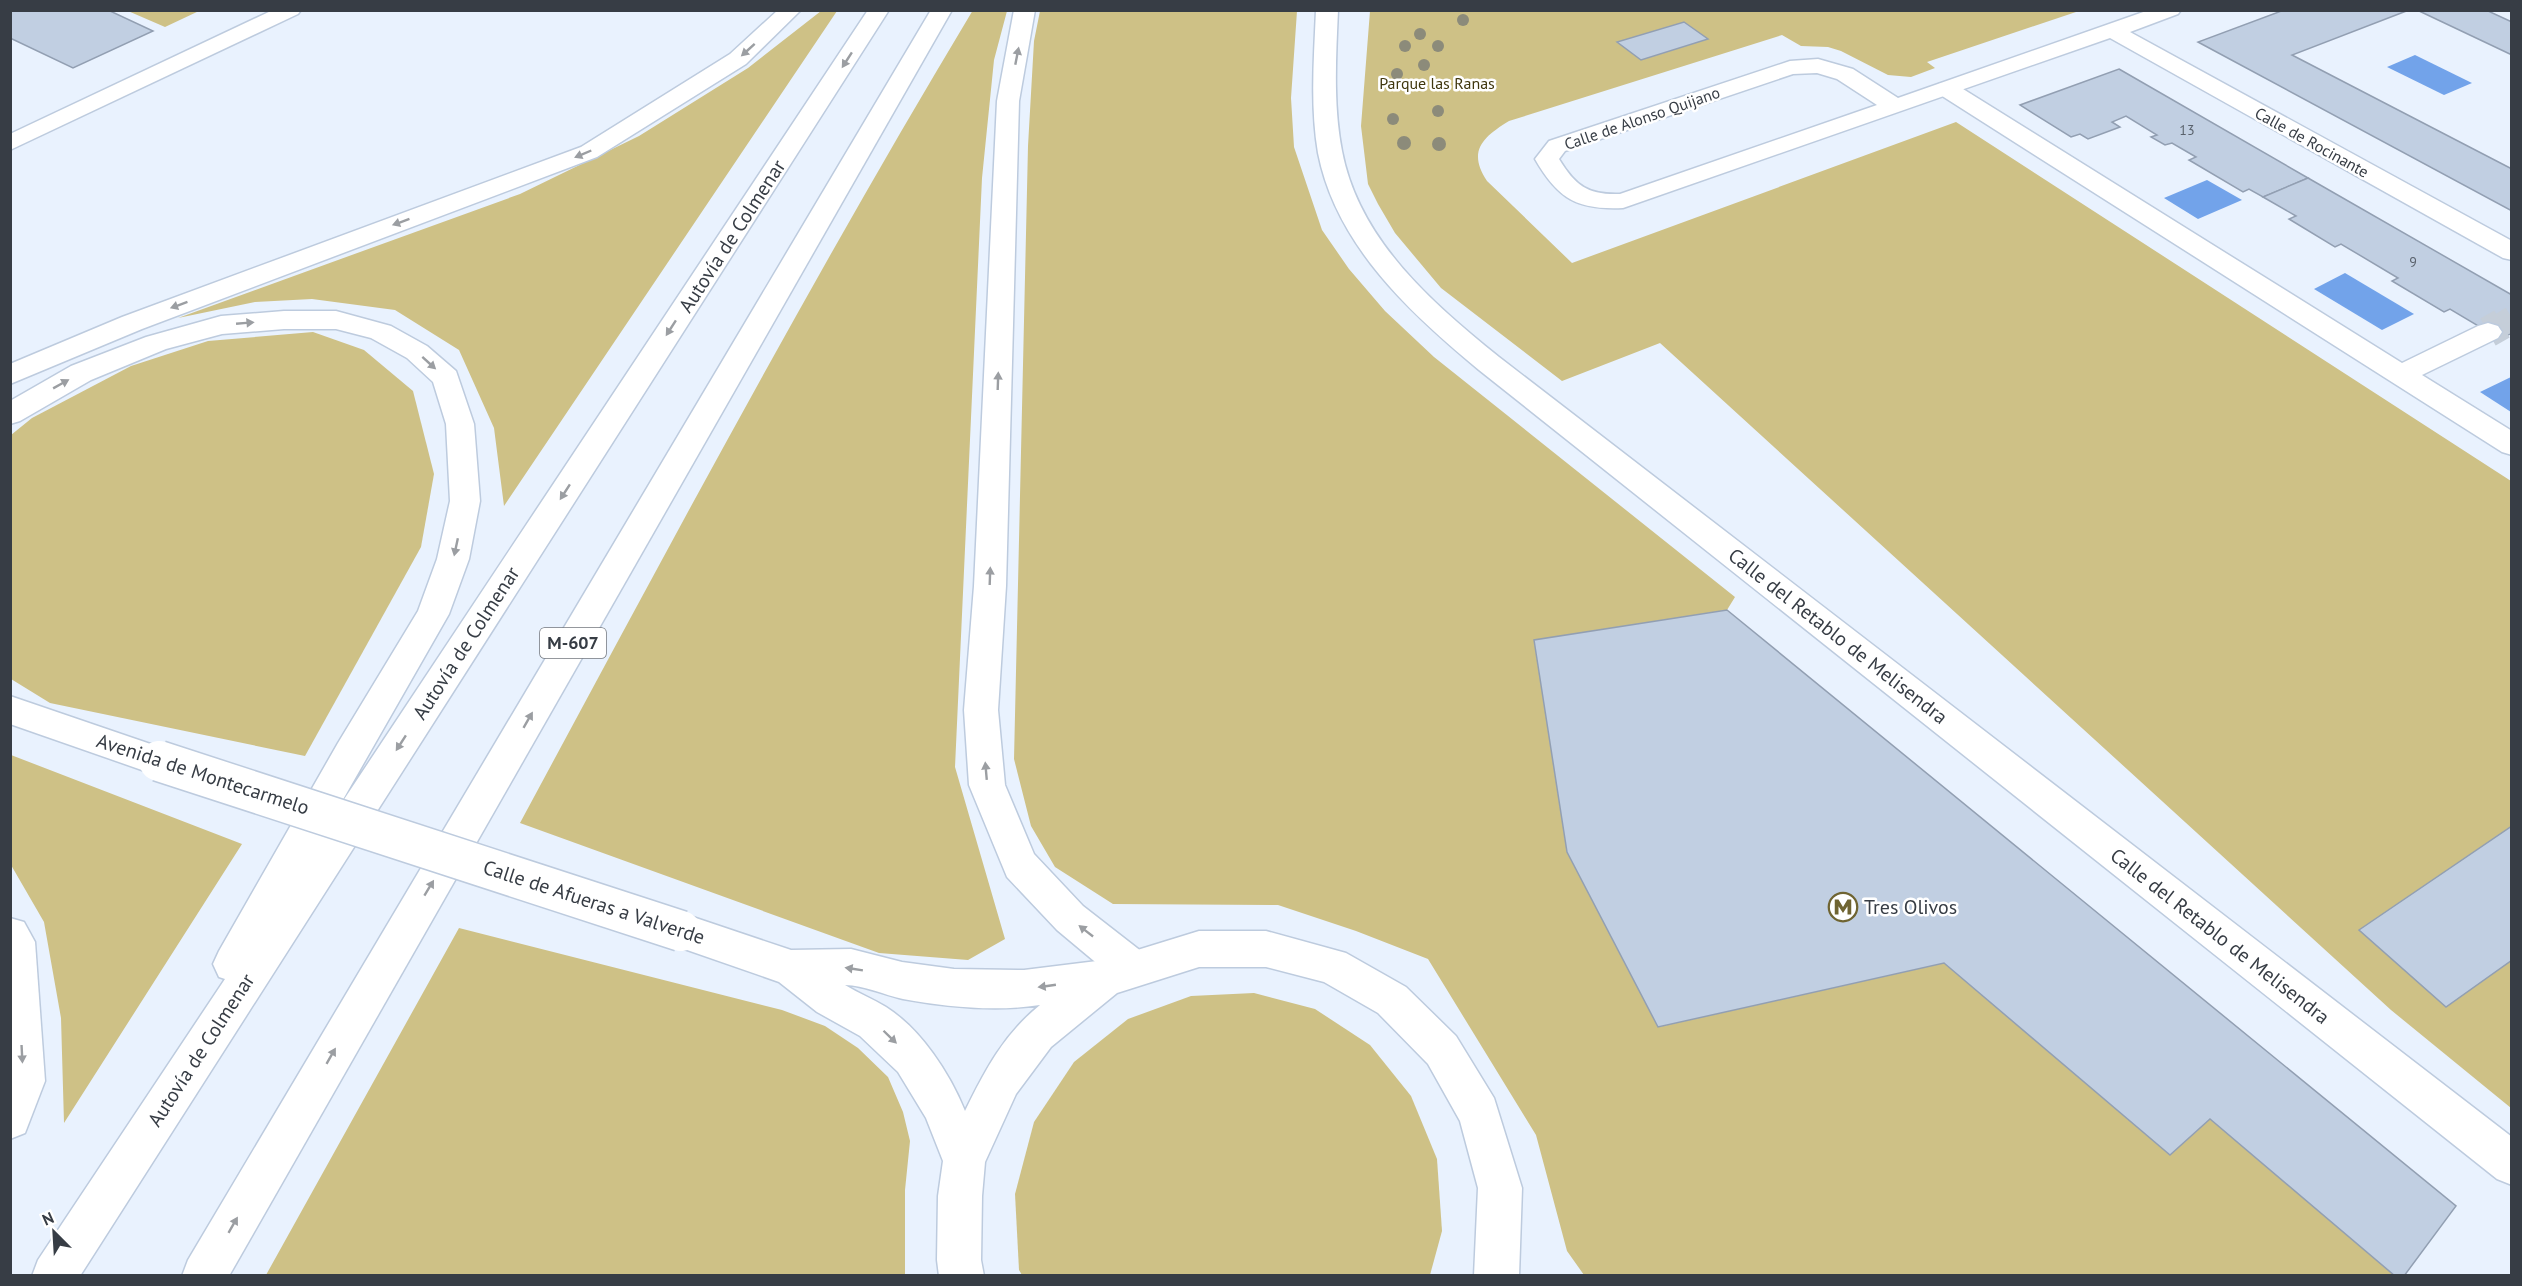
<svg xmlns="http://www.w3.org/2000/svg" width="2522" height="1286" font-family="'PT Sans',sans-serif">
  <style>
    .green { fill: #cec186 }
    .water { fill: #72a3ea }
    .building { fill: #c1cfe2; stroke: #929fb2; stroke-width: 1.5 }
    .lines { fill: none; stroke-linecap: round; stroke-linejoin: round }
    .pedestrian-tunnel-far1 { stroke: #c5ced9; stroke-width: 24; stroke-dasharray: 24 12; stroke-linecap: butt }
    .pedestrian-tunnel { stroke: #c5ced9; stroke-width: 31; stroke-dasharray: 31 15; stroke-linecap: butt }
    .pedestrian-casing { stroke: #bdcbde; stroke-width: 3 }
    .minor-casing { stroke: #bdcbde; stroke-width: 3 }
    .tertiary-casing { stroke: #bdcbde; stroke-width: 3 }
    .motorway-casing { stroke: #bdcbde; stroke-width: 3 }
    .pedestrian { fill: #fff; fill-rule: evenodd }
    .minor { fill: #fff; fill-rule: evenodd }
    .tertiary { fill: #fff; fill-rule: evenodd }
    .motorway { fill: #fff; fill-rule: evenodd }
    .tertiary-bridge-casing { stroke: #bdcbde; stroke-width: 43; stroke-linecap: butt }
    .tertiary-bridge { stroke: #fff; stroke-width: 40 }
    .tree { fill: #8c8b7a }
    .oneway { fill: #9b9ea2 }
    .labels { text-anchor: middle; stroke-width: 5; stroke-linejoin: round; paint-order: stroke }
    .far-number-label { font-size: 14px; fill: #5a626c }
    .far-park-label { font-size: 16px; fill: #40370e; stroke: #fff }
    .far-street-label { font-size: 16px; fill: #373d45; stroke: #fff }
    .shield { fill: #fff; stroke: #73777d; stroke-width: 1.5 }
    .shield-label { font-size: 18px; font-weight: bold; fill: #373d45 }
    .street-label { font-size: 20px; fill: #373d45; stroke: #fff }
    .poi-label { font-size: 20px; fill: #373d45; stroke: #fff; text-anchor: start }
  </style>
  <rect width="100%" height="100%" fill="#e9f2fe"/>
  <!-- green -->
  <g class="green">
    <path d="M973 10 1007 11 994 60 982 178 955 767 1005 939 968 960 879 953 520 823C667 550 813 276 973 10Z"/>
    <polygon points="128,11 199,11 165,27"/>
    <polygon points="821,11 837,11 504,506 494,428 459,350 395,310 312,299 255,302 178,318 520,194 639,136 748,68"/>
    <polygon points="1040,11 1297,11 1291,98 1294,147 1322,230 1349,269 1385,311 1434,357 1735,597 1727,610 1534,640 1567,852 1658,1027 1944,963 2170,1155 2210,1119 2395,1275 1584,1275 1567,1251 1536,1135 1428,959 1356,931 1278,905 1113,904 1055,867 1031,826 1014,759 1028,146 1034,41"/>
    <path d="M1370 11H2079L1927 62 1935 68 1911 77 1888 75 1841 51 1828 47 1801 46 1782 35 1509 121C1483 137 1467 151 1487 181L1572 263 1956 122 2511 481V1108L2391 1010 1660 343 1562 381 1441 288 1395 233 1378 204 1368 184 1361 126Z"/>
    <polygon points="313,332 364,350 413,391 434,474 421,547 305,756 50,703 11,679 11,435 32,418 131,366 208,341"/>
    <polygon points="11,755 242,844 64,1123 61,1018 44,922 11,865"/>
    <polygon points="459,928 782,1010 825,1026 858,1048 888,1077 903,1112 910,1141 905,1190 905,1275 266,1275"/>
    <polygon points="1254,993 1315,1009 1370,1045 1411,1096 1437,1159 1442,1231 1430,1275 1022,1275 1019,1270 1015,1194 1034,1122 1074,1062 1128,1019 1191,996"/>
  </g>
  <!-- water -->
  <g class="water">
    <polygon points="2415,55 2472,83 2444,95 2387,67"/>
    <polygon points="2207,180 2242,200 2198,219 2164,198"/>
    <polygon points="2345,273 2414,314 2382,330 2314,289"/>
    <polygon points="2511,377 2512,377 2511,412 2480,392"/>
  </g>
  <!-- building -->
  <g class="building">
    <polygon points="10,10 108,10 153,31 73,68 10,38"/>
    <polygon points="2284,10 2409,10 2292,55 2512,169 2512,211 2198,42"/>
    <polygon points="2417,10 2486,10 2512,22 2512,55"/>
    <polygon points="1684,22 1708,39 1641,60 1617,42"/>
    <polygon points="2119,69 2308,178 2263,197 2249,189 2243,192 2189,160 2196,157 2172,143 2165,145 2151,137 2157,135 2126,116 2112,122 2120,127 2088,139 2080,134 2071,137 2020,105"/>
    <polygon points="2308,178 2512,295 2512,333 2500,339 2450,309 2444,312 2392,281 2398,278 2341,244 2335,247 2289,219 2296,216 2263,197"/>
    <polygon points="1727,610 2456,1206 2404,1276 2395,1276 2210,1119 2170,1155 1944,963 1658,1027 1567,852 1534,640"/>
    <polygon points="2512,826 2512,960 2446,1007 2359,930"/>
  </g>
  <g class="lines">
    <!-- pedestrian-tunnel-far1 -->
    <polyline class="pedestrian-tunnel-far1" points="2499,326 2512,318"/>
    <!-- pedestrian-tunnel -->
    <polyline class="pedestrian-tunnel" points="2488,332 2502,324"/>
    <!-- pedestrian casing -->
    <g class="pedestrian-casing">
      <polygon id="pedestrian" points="1947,82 1955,84 2402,363 2478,326 2488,323 2498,326 2502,332 2498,338 2422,375 2512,431 2512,455 2502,452 1939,94 1936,89 1939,84"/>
    </g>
    <!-- minor casing -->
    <g class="minor-casing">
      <g id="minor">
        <polygon points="273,10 301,10 298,14 10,150 10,134"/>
        <path d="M1316 10H1338C1336 57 1333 105 1342 151 1359 240 1432 303 1499 357L2512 1137V1185L2497 1179 1479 370C1410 313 1336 245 1318 153 1310 106 1314 58 1316 10Z"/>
        <path d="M2149 10H2181L2178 14 2130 32 2512 241V260L2503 258 2110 38 1623 208C1577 210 1558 199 1535 159L1549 141 1790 61 1818 59 1853 69 1898 98ZM1817 73 1837 79 1877 105 1620 194C1589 195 1576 187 1559 159L1565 151 1793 74Z"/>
      </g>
    </g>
    <!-- tertiary casing -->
    <g class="tertiary-casing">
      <g id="tertiary">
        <polygon points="10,696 171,751 177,761 171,771 159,776 10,724"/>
        <path d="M681 913 791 950 851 949 902 962 954 969 1024 970 1105 960 1199 931H1266L1346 953 1406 987 1456 1036 1494 1098 1522 1188 1519 1276H1474L1478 1188 1460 1121 1428 1064 1378 1013 1324 982 1266 967H1199L1117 993 1051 1047 1016 1094 985 1162 982 1196 981 1260 984 1276H939L937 1260 938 1196 943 1161 926 1118 898 1072 860 1036 817 1012 779 982 667 943 662 931 667 919ZM845 985C864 985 884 995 903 999 947 1007 995 1012 1040 1005 1004 1034 985 1070 965 1111 950 1074 921 1029 886 1007 873 999 858 993 845 985Z"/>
      </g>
    </g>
    <!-- motorway casing -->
    <g class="motorway-casing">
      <g id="motorway">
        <polygon points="778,10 801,10 746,64 597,157 142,329 10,384 10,364 122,317 581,147 730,54"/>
        <polygon points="868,10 889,10 80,1276 32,1276 38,1260 225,979 219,977 213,964 219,951 338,743 418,611 437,559 450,501 446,424 433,382 407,358 371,338 336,329 284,329 222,334 166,349 91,380 20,421 10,424 10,401 71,366 146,337 221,316 284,311 336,311 391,326 427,346 456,371 474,424 480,501 469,559 449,614 337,810"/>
        <polygon points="931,10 952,10 229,1276 182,1276 188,1260"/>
        <polygon points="1014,10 1035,10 1019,101 1006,586 998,710 1005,785 1034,854 1083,906 1146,955 1152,968 1146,981 1132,986 1118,981 1057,930 1007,877 969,785 964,710 974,586 997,101"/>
        <polygon points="10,918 24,922 35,942 45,1081 25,1133 10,1139"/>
      </g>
    </g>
    <!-- pedestrian -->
    <use href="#pedestrian" class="pedestrian"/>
    <!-- minor -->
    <use href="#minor" class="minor"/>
    <!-- tertiary -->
    <use href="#tertiary" class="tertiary"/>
    <!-- motorway -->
    <use href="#motorway" class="motorway"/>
    <!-- tertiary-bridge casing -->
    <g class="tertiary-bridge-casing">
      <polyline id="tertiary-bridge" points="159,761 681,931"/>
    </g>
    <!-- tertiary-bridge -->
    <use href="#tertiary-bridge" class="tertiary-bridge"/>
  </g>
  <!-- trees -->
  <g class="tree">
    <circle cx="1463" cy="20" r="6"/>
    <circle cx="1420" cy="34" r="6"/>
    <circle cx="1405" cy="46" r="6"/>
    <circle cx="1438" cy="46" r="6"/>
    <circle cx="1424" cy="65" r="6"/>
    <circle cx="1397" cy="74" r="6"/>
    <circle cx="1438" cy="111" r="6"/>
    <circle cx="1393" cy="119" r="6"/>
    <circle cx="1404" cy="143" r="7"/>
    <circle cx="1439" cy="144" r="7"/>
  </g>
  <!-- one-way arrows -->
  <defs><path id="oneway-solid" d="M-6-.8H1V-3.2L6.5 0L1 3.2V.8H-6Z" transform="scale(1.5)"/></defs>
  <g class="oneway">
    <use href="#oneway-solid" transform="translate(748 50) rotate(138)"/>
    <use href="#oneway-solid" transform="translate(1017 56) rotate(-79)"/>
    <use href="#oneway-solid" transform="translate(847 60) rotate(123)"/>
    <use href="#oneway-solid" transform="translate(583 154) rotate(157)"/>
    <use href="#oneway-solid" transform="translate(401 222) rotate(160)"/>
    <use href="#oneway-solid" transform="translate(179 305) rotate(160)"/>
    <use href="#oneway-solid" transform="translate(245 323) rotate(-5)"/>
    <use href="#oneway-solid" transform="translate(671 328) rotate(123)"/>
    <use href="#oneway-solid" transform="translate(429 363) rotate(42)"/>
    <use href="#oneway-solid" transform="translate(998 381) rotate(-88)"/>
    <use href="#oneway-solid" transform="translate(61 384) rotate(-29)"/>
    <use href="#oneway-solid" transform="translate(565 492) rotate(123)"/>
    <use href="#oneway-solid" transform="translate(456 547) rotate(102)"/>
    <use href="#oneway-solid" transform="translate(990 576) rotate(-88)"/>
    <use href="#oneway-solid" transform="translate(528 720) rotate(-60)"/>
    <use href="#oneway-solid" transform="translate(401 743) rotate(123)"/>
    <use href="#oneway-solid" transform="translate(986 771) rotate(-95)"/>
    <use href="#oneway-solid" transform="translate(429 888) rotate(-59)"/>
    <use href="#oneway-solid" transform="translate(1086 931) rotate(-142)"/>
    <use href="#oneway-solid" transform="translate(854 969) rotate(-171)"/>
    <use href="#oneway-solid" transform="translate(1047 986) rotate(172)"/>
    <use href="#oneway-solid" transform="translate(890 1037) rotate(44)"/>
    <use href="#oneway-solid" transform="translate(22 1054) rotate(87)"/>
    <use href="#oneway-solid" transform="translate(331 1056) rotate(-60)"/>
    <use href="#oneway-solid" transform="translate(233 1225) rotate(-60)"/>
  </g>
  <!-- icons -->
  <defs>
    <g id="metro-ring" transform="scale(1.5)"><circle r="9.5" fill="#fff" stroke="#6f6431" stroke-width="1.5"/><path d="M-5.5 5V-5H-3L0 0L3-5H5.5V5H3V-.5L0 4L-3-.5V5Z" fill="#6f6431"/></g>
  </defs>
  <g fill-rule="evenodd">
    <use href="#metro-ring" x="1843" y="907"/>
  </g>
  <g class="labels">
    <!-- far-number labels -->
    <g class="far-number-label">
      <text x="2187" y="135">13</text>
      <text x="2413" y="267">9</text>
    </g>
    <!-- far-park labels -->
    <g class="far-park-label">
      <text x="1437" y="89">Parque las Ranas</text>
    </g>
    <!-- far-street labels -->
    <g class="far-street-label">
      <text transform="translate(1642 118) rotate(-19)" y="6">Calle de Alonso Quijano</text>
      <text transform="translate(2312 142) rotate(29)" y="6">Calle de Rocinante</text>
    </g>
    <!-- shield labels -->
    <rect class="shield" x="540" y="628" width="66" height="30" rx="4.5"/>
    <g class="shield-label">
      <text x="573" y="649">M-607</text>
    </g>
    <!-- street labels -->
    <g class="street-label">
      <text transform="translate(732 236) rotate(-57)" y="7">Autovía de Colmenar</text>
      <text transform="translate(1838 636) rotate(38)" y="7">Calle del Retablo de Melisendra</text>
      <text transform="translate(466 643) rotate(-57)" y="7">Autovía de Colmenar</text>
      <text transform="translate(203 774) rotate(18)" y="7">Avenida de Montecarmelo</text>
      <text transform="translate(594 902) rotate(18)" y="7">Calle de Afueras a Valverde</text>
      <text transform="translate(2220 936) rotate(38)" y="7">Calle del Retablo de Melisendra</text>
      <text transform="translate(201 1050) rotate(-57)" y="7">Autovía de Colmenar</text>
    </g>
    <!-- poi labels -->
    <g class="poi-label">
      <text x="1864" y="914">Tres Olivos</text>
    </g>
  </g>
  <!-- border -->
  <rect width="2522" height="1286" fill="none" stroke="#373d45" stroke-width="24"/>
  <!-- north arrow -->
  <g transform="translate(54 1232) rotate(336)" stroke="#ffffff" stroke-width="4.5" paint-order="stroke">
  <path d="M0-4.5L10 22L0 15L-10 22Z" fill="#373d45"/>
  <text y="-9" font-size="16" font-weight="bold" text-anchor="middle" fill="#373d45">N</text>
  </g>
</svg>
